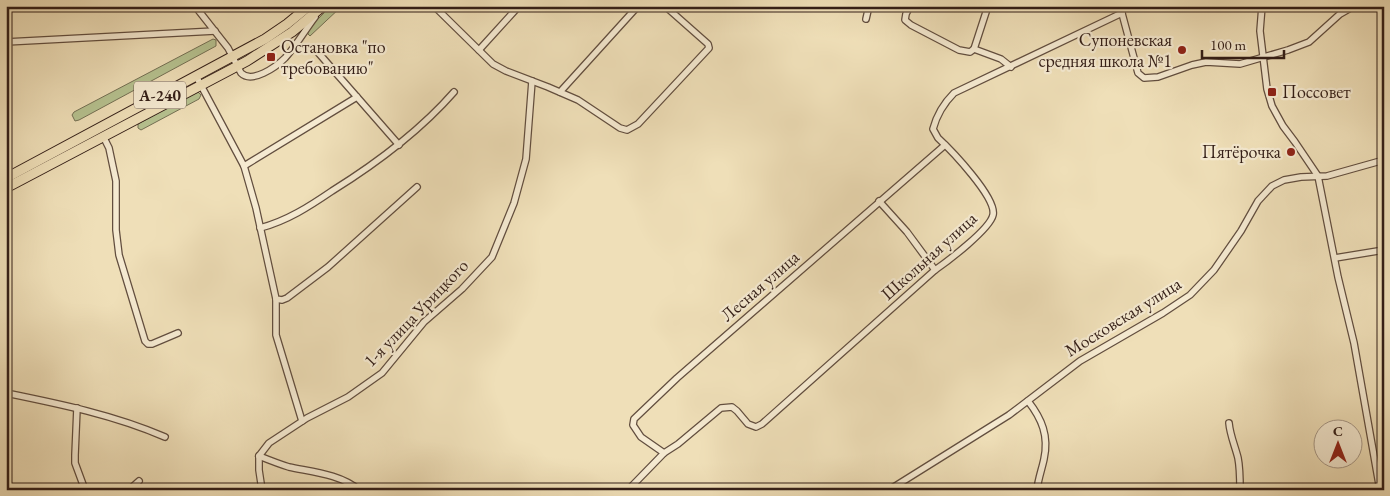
<svg xmlns="http://www.w3.org/2000/svg" width="1390" height="496" font-family="'EB Garamond',serif">
  <style>
    .green { fill: #b6c290; stroke: #747054 }
    .lines { fill: none; stroke-linecap: round; stroke-linejoin: round }
    .street-casing { stroke: #624e3f; stroke-width: 8 }
    .primary-casing { stroke: #331e17; stroke-width: 11 }
    .street { stroke: #f5ead1; stroke-width: 5.5 }
    .primary { stroke: #efdfb8; stroke-width: 9 }
    .poi-dot { fill: #8f2418; stroke: #f5ead1; stroke-width: 2 }
    .labels { text-anchor: middle; stroke-width: 4.5; stroke-linejoin: round; paint-order: stroke }
    .shield { fill: #f5ead1; stroke: #6d5b4f; stroke-width: 1 }
    .shield-label { font-size: 16px; font-weight: bold; fill: #331e17 }
    .poi-label { font-size: 18px; fill: #331e17; stroke: #f5ead1; text-anchor: end }
    .street-label { font-size: 18px; fill: #331e17; stroke: #f5ead1 }
  </style>
  <rect width="100%" height="100%" fill="#efdfb8"/>
  <filter id="stains"><feTurbulence type="fractalNoise" baseFrequency=".004" numOctaves="4"/><feColorMatrix values="0 0 0 0 .2 0 0 0 0 .09 0 0 0 0 .02 0 0 0 .5 -.17"/></filter>
  <radialGradient id="worn" r=".72"><stop offset=".6" stop-color="#630" stop-opacity="0"/><stop offset="1" stop-color="#630" stop-opacity=".3"/></radialGradient>
  <!-- green -->
  <g class="green">
    <polygon points="331,6 342,6 310,36 308,34 308,29"/>
    <polygon points="213,39 216,40 216,46 79,120 75,121 72,115 74,112"/>
    <polygon points="197,91 201,95 199,99 141,130 138,128 138,124"/>
  </g>
  <g class="lines">
    <!-- street casing -->
    <g class="street-casing">
      <g id="street">
        <path d="M195 6 228 48 241 73C252 84 276 67 285 58 296 46 305 30 315 17"/>
        <polyline points="434,6 493,64 506,71 548,87 578,100 620,128 627,130 638,124 709,48 708,44 665,6"/>
        <polyline points="910,6 906,14 905,20 911,25 959,50 970,52 974,49"/>
        <polyline points="988,6 974,49 1001,59 1011,67"/>
        <polyline points="1120,6 1138,73 1144,78 1158,77 1192,65 1206,62 1240,64 1288,50 1309,42 1340,14 1354,6"/>
        <polyline points="1262,6 1260,31 1267,89 1272,106 1283,126 1295,142 1318,176 1338,277 1354,343 1380,490"/>
        <polyline points="866,19 869,6"/>
        <polyline points="6,42 215,31"/>
        <polyline points="315,49 399,145"/>
        <polyline points="479,50 519,6"/>
        <polyline points="196,76 244,166 256,208 276,299 282,300 287,298 328,267 417,187"/>
        <polyline points="560,92 638,6"/>
        <polyline points="103,136 109,148 116,181 116,230 119,255 145,341 148,344 152,344 178,333"/>
        <polyline points="244,166 357,97"/>
        <polyline points="879,201 907,232 935,270"/>
        <path d="M260 228C287 221 310 206 332 191 377 163 419 132 454 92"/>
        <polyline points="1335,258 1384,250"/>
        <polyline points="276,299 276,335 302,421"/>
        <path d="M6 393C60 404 114 415 165 437"/>
        <path d="M1028 401C1042 419 1049 436 1044 459 1042 469 1038 479 1037 490"/>
        <polyline points="77,408 75,455 75,463 85,490"/>
        <path d="M1229 423C1230 435 1235 446 1238 458 1240 468 1240 479 1240 490"/>
        <polyline points="664,453 641,437 633,425 634,419 677,378 945,145"/>
        <polyline points="259,456 269,443 307,418 348,397 382,373 424,322 462,289 492,257 514,203 526,159 532,81"/>
        <path d="M259 456C269 460 279 464 289 467 312 472 340 474 359 490"/>
        <polyline points="259,456 259,470 262,490"/>
        <polyline points="6,489 14,490"/>
        <polyline points="129,490 139,481"/>
        <path d="M628 490 664 453 678 444 721 408 732 407 737 411 748 424 756 427 762 424 935 270C948 261 990 229 993 215 997 198 951 150 938 138L933 129C937 114 943 104 954 93L1122 13"/>
        <polyline points="889,490 1009,415 1080,361 1163,313 1190,295 1214,270 1241,231 1258,201 1272,186 1284,180 1301,177 1327,176 1384,160"/>
      </g>
    </g>
    <!-- primary casing -->
    <g class="primary-casing">
      <g id="primary">
        <polyline points="6,178 265,39 287,24 309,6"/>
        <polyline points="6,188 247,61 292,32 323,6"/>
      </g>
    </g>
    <!-- street -->
    <use href="#street" class="street"/>
    <!-- primary -->
    <use href="#primary" class="primary"/>
  </g>
  <!-- markers -->
  <g class="poi-dot">
    <circle cx="1182" cy="50" r="5"/>
    <rect x="266" y="52" width="10" height="10" rx="2.5"/>
    <rect x="1267" y="87" width="10" height="10" rx="2.5"/>
    <circle cx="1291" cy="152" r="5"/>
  </g>
  <g class="labels">
    <!-- shield labels -->
    <rect class="shield" x="134" y="81.5" width="52" height="27" rx="4"/>
    <g class="shield-label">
      <text x="160" y="101">А-240</text>
    </g>
    <!-- poi labels -->
    <g class="poi-label">
      <text x="1172" y="46">Супоневская<tspan x="1172" dy="21">средняя школа №1</tspan></text>
      <text x="281" y="53" text-anchor="start">Остановка "по<tspan x="281" dy="21">требованию"</tspan></text>
      <text x="1282" y="98" text-anchor="start">Поссовет</text>
      <text x="1281" y="158">Пятёрочка</text>
    </g>
    <!-- street labels -->
    <g class="street-label">
      <text transform="translate(929 256) rotate(-42)" y="6">Школьная улица</text>
      <text transform="translate(760 286) rotate(-41)" y="6">Лесная улица</text>
      <text transform="translate(416 313) rotate(-46)" y="6">1-я улица Урицкого</text>
      <text transform="translate(1123 317) rotate(-32)" y="6">Московская улица</text>
    </g>
  </g>
  <!-- margin -->
  <rect width="1390" height="496" fill="none" stroke="#efdfb8" stroke-width="25"/>
  <rect x="8" y="8" width="1375" height="481" fill="none" stroke="#331e17" stroke-width="2.5"/>
  <rect x="12" y="12" width="1365" height="471" fill="none" stroke="#331e17"/>
  <!-- north arrow -->
  <g transform="translate(1338 444)"><circle r="24" fill="#f5ead1" stroke="#a79887"/>
  <path d="M0-4L9 19L0 12L-9 19Z" fill="#8f2418"/>
  <text y="-8" font-size="14" font-weight="bold" text-anchor="middle" fill="#331e17">С</text>
  </g>
  <!-- scale -->
  <path d="M1202 50v8h82v-8" fill="none" stroke="#331e17" stroke-width="2.5"/>
  <text x="1210" y="50" font-size="15" fill="#331e17" stroke="#f5ead1" stroke-width="4" paint-order="stroke">100 m</text>
  <rect width="100%" height="100%" filter="url(#stains)"/>
  <rect width="100%" height="100%" fill="url(#worn)"/>
</svg>
